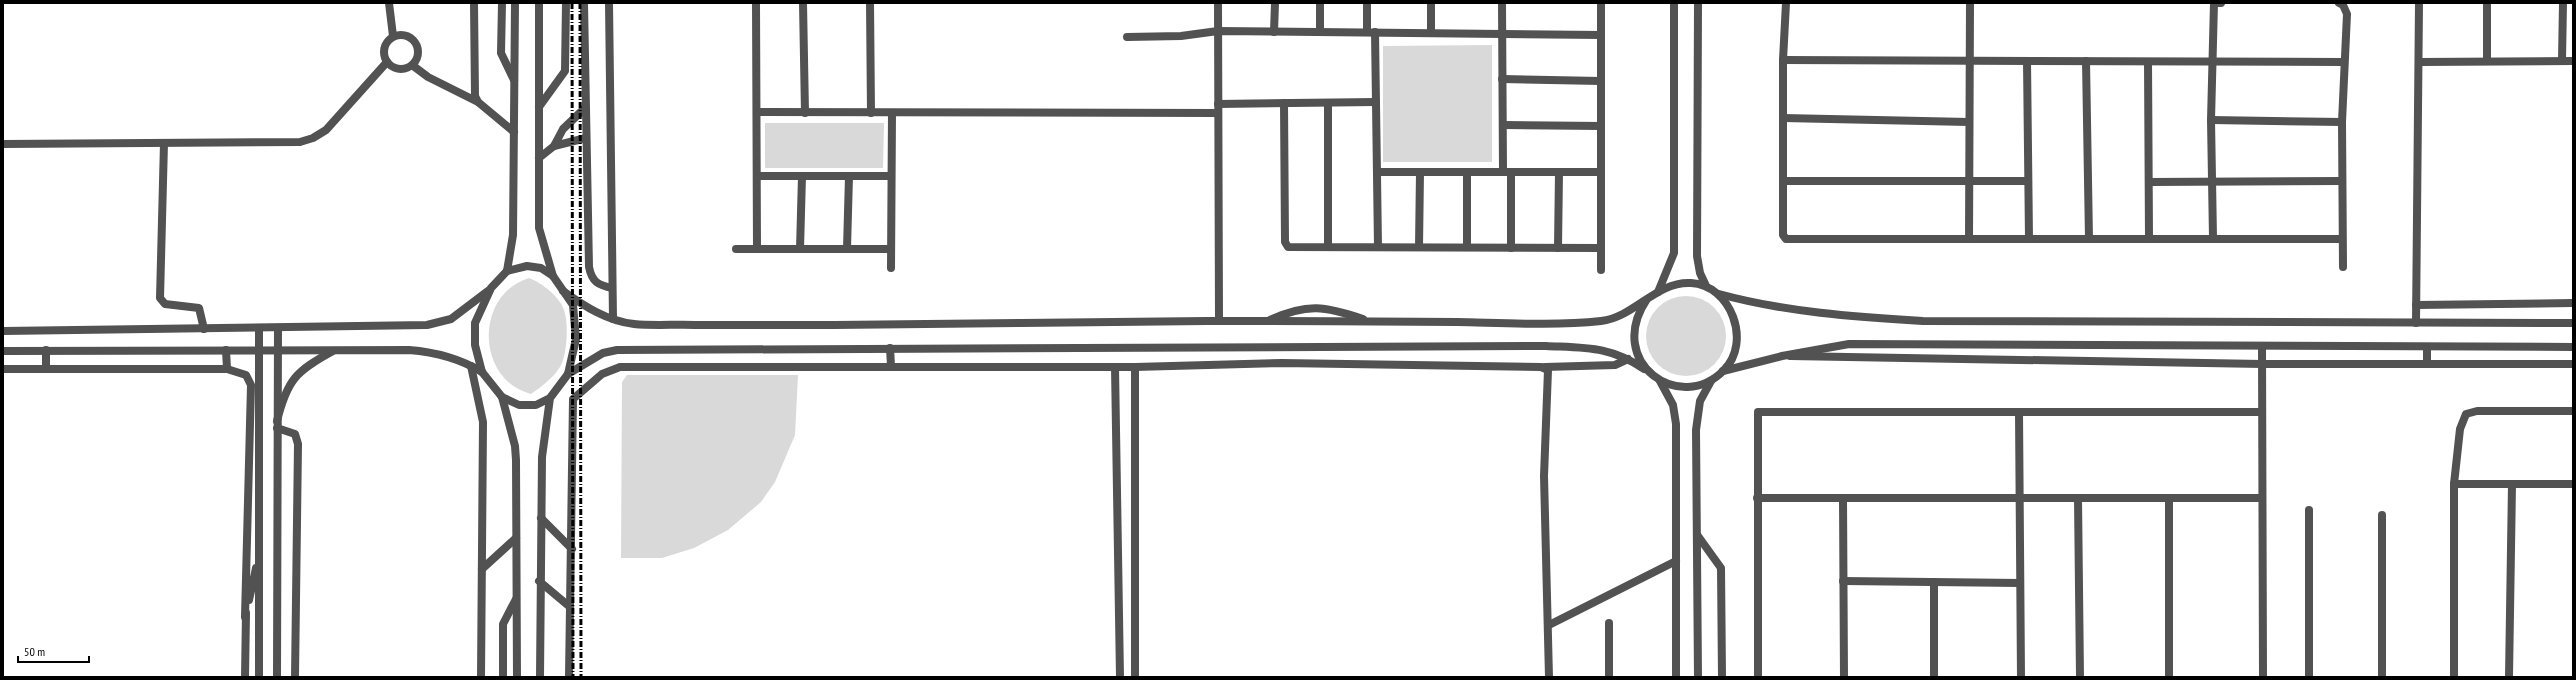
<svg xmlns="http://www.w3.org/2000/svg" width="2576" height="680" font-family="'PT Sans Narrow',sans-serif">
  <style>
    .green { fill: #d9d9d9 }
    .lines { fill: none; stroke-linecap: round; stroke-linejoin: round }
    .minor { stroke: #525252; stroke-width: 8 }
    .tertiary { stroke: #525252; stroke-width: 8 }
    .rail { stroke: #000; stroke-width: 3; stroke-dasharray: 6 2 1 2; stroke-linecap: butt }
  </style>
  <rect width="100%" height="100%" fill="#fff"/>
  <!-- green -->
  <g class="green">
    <polygon points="1492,45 1492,162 1383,162 1383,46"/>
    <polygon points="765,123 884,123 883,168 765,168"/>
    <path d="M529 278C542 283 559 296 564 310 569 324 567 355 560 367 553 378 541 387 531 394 476 380 474 295 529 278Z"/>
    <circle cx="1686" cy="336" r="40"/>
    <polygon points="627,375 798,375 795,435 775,482 761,502 728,530 694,548 662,558 621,558 622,382"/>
  </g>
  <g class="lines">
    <!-- minor -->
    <g class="minor">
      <polyline points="389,3 393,36"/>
      <polyline points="474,3 475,96 478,102 514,132"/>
      <path d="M584 3 589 267C592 282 598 285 612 288"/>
      <polyline points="609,3 613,319"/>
      <polyline points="756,3 757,249"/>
      <polyline points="803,3 805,113"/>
      <polyline points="870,3 871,113"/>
      <polyline points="1218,3 1219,321"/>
      <polyline points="1502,3 1503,172"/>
      <polyline points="1786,3 1783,60 1783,235 1786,239 2342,239"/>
      <polyline points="2339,3 2343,5 2347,14 2342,122 2343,267"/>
      <polyline points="1274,32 1275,3"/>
      <polyline points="1320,32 1320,3"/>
      <polyline points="1367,32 1367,3"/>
      <polyline points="1375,32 1378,247"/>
      <polyline points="1431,32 1431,3"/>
      <circle cx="401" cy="52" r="17"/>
      <polyline points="1127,37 1181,36 1218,31 1601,35"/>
      <polyline points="1783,60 2344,62"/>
      <polyline points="2487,60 2487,3"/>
      <polyline points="2562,60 2563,3"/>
      <polyline points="2027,61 2029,239"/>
      <polyline points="2086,61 2089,239"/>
      <polyline points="2148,62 2149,239"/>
      <polyline points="2420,62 2573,61"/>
      <polyline points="412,65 428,77 478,102"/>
      <polyline points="1502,79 1601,81"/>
      <polyline points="1284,103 1285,242 1288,247 1601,248"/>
      <polyline points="1218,104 1376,102"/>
      <polyline points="757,112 1218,113"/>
      <polyline points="1783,118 1969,122"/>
      <polyline points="2211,120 2342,122"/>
      <polyline points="1503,125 1601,126"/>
      <polyline points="164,143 160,298 165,304 199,308 204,329"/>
      <polyline points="3,144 300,142 313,138 326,130 387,62"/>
      <polyline points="1377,172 1601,172"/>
      <polyline points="1467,172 1467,247"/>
      <polyline points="757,176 891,176"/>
      <polyline points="1783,181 2028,181"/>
      <polyline points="2149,182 2342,181"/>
      <polyline points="2213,238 2211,120 2214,3 2221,3"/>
      <polyline points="1969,239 1970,3"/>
      <polyline points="1328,247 1328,103"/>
      <polyline points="1419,247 1420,172"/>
      <polyline points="1511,248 1511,172"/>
      <polyline points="1558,248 1559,172"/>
      <polyline points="736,249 891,249"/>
      <polyline points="800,249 802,176"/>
      <polyline points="847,249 849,176"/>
      <polyline points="891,268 892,113"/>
      <polyline points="1601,270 1601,3"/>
      <polyline points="2416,305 2573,303"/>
      <polyline points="2416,323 2419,3"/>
      <polyline points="259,328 259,677"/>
      <polyline points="2262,347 2263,677"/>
      <polyline points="226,350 227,369"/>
      <polyline points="1790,356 2262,364 2573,364"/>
      <polyline points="1115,367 1120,677"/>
      <polyline points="1545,367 1615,365 1628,359"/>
      <polyline points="3,369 227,369 246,375 251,385 245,617"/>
      <polyline points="46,369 46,350"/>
      <polyline points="2019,412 2021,677"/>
      <polyline points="277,428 295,434 298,444 295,677"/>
      <polyline points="2454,484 2573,484"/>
      <polyline points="1757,498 2262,498"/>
      <polyline points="1843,498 1844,677"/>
      <polyline points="2078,498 2080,677"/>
      <polyline points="2169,498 2169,677"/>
      <polyline points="1698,536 1721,568 1722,677"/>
      <polyline points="1843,581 2020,583"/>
      <polyline points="1934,582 1934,677"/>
      <polyline points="249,600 256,568"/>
      <polyline points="1549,625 1676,561"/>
      <polyline points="245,677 246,613"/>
      <polyline points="277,677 278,328"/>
      <polyline points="569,677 573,399 602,374 620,367 1135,367 1282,363 1541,367 1548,370 1544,476 1549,677"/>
      <polyline points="1135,677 1135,367"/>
      <polyline points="1609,677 1609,623"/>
      <polyline points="1758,677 1758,412 2262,412"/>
      <polyline points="2309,677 2309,510"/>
      <polyline points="2382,677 2382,515"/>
      <polyline points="2454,677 2454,484 2460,429 2466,414 2477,411 2573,411"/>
      <polyline points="2509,677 2512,484"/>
    </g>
    <!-- tertiary -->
    <g class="tertiary">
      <polyline points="502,3 501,53 514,80"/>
      <polyline points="539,3 539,228 553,276"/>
      <polyline points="1698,3 1697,256 1700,273 1706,286"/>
      <polyline points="539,107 565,71 566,3"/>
      <polyline points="554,146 563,129 585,108"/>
      <polyline points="539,158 554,146 586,138"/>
      <polyline points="507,271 513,235 515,3"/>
      <path d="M563 291C584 306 607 321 634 324 654 326 677 324 698 325 743 325 789 325 834 325 958 324 1083 322 1207 321 1290 321 1374 321 1457 322 1505 323 1554 326 1601 321 1635 317 1656 281 1691 283 1731 285 1752 342 1724 370 1681 415 1604 363 1647 299"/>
      <polyline points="1658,292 1674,253 1674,3"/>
      <path d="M1719 294C1785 312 1855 317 1923 321L2573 323"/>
      <path d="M1270 320C1307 303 1325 306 1363 319"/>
      <polyline points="3,331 427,325 451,319 488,291"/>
      <polyline points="2427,347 2427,363"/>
      <polyline points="890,348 891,366"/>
      <path d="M3 351 409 350C435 352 459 358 482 372"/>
      <polyline points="471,366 483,422 481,677"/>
      <polyline points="1723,371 1782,356 1849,344 2573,347"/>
      <path d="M568 374 603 353 617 350 1546 346C1585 348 1610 346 1644 369"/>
      <polyline points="1660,381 1673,405 1676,424 1676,677"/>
      <polyline points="502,397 515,446 516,460 517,677"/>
      <path d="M277 421C287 380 296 371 333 351"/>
      <polyline points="541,518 572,549"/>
      <polyline points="482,569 516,538"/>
      <polyline points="539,581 570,607"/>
      <polyline points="503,677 503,624 516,599"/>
      <polyline points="540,677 542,457 550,398 568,374 576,339 573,305 553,276 541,268 527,266 507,271 491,288 475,323 475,345 482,372 502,397 519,405 536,405 550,398"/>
      <polyline points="1698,677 1696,430 1700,401 1711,381"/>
    </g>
    <!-- rail -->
    <g class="rail">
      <polyline points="572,3 573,677"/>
      <polyline points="580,3 581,677"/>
    </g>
  </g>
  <!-- border -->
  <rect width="2576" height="680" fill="none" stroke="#000000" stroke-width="8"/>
  <!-- scale -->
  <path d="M18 656v6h71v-6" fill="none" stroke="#000000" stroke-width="2"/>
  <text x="24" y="656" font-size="12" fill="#000000" stroke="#ffffff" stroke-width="3" paint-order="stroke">50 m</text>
</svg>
